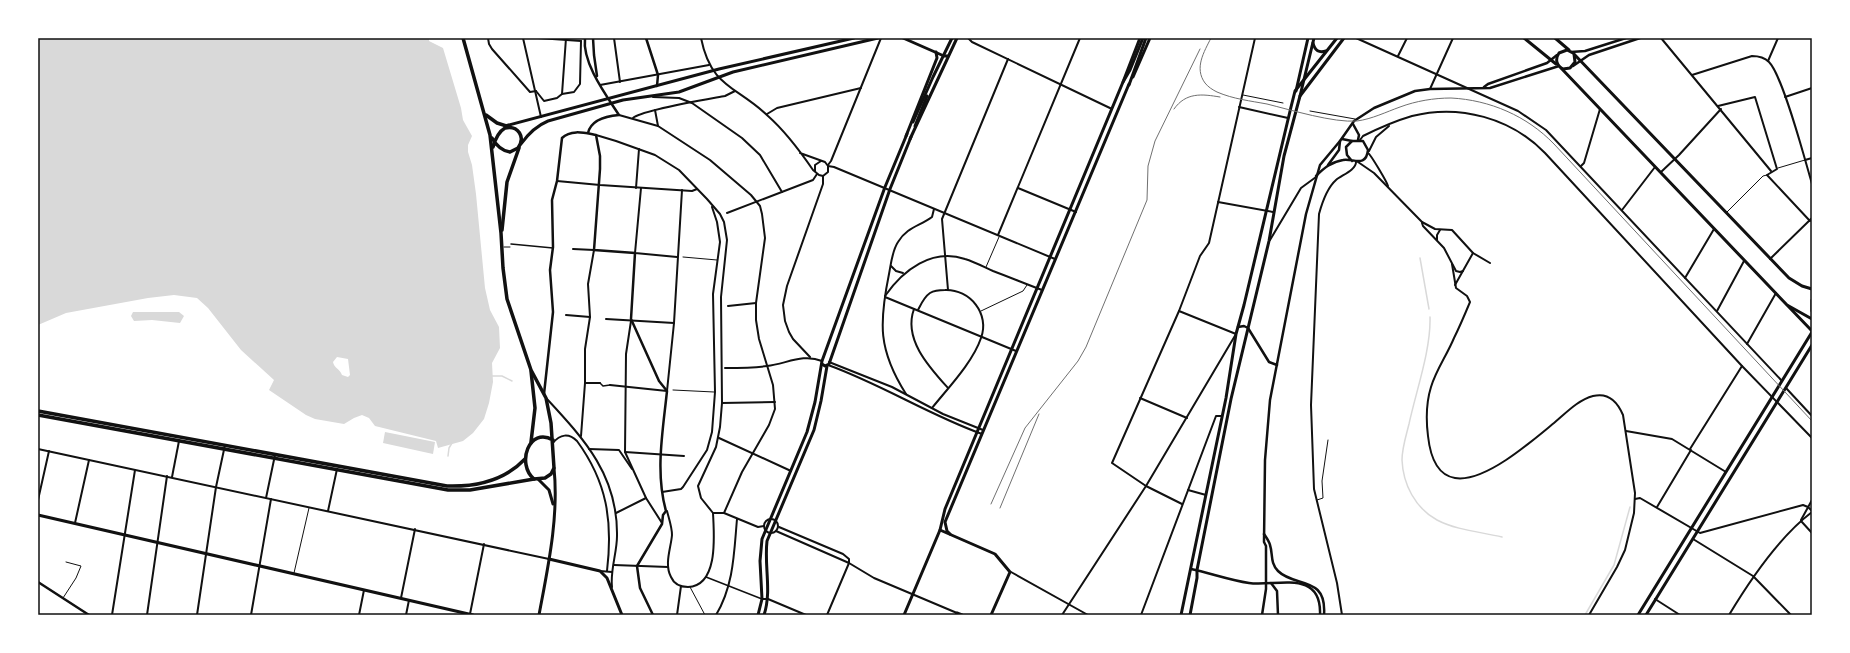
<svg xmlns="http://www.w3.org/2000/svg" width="1850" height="653" font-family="'Public Sans',sans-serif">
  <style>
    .water { fill: #d9d9d9; fill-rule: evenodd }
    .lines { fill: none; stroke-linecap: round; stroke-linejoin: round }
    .stream { stroke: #d9d9d9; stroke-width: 1.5 }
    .service { stroke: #111; stroke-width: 1 }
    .pedestrian { stroke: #111; stroke-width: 1.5 }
    .minor { stroke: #111; stroke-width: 2 }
    .tertiary { stroke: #111; stroke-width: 2.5 }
    .secondary { stroke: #111; stroke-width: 3 }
    .primary { stroke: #111; stroke-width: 3 }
    .trunk { stroke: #111; stroke-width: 3.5 }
    .tram { stroke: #707070; stroke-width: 1 }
    .neatline { fill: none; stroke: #111; stroke-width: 1.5 }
  </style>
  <rect width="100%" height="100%" fill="#fff"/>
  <!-- water -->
  <g class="water">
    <path d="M38 38H429V41L443 48 461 108 463 120 472 136 468 145V152L472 165 476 194 485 288 490 310 499 327 500 348 492 363 493 382 489 403 484 419 473 433 463 441 438 448 436 441 375 426 369 418 362 415 354 418 344 424 315 419 306 415 269 390 274 380 241 350 208 308 197 298 174 295 148 298 66 313 38 325ZM337 357 348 359 350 375 348 377 342 375C340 369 334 368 333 362Z"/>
    <polygon points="133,312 179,312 184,316 180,323 152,320 134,321 131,316"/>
    <polygon points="385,432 435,442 433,454 383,443"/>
  </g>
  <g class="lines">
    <!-- stream -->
    <g class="stream">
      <polyline points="1420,258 1429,309"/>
      <path d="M1430 317C1431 350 1416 391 1409 424 1406 436 1402 448 1402 460 1403 484 1415 508 1437 520 1456 530 1481 532 1502 537"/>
      <polyline points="491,376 502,376 512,381"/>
      <polyline points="448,456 449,448 452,443"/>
      <polyline points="1585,615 1614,565 1630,507"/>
    </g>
    <!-- service -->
    <g class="service">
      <polyline points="1243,95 1283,103"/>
      <polyline points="1310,111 1355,119"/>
      <polyline points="1778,168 1805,160"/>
      <polyline points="1727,212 1763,176 1767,175"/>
      <polyline points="504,247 510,247"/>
      <polyline points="683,257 717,260"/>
      <polyline points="986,267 999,237"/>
      <polyline points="981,311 1023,291 1027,285"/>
      <polyline points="673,390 714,392"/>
      <polyline points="1317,500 1323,498 1322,481 1328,440"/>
      <polyline points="294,573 309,508"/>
      <polyline points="690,587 705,615"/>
      <polyline points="63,598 76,578 81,566 66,562"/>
    </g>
    <!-- pedestrian -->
    <g class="pedestrian">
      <polyline points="511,244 553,248"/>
      <polyline points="600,383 603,386 610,385"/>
      <polyline points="706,577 762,599"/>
    </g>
    <!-- minor -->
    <g class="minor">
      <polyline points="488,38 489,44 492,49 530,92 536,91"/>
      <polyline points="523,38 541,117"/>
      <polyline points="538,38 581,41"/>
      <polyline points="614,38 620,82"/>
      <path d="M701 38C711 88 737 86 768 116 785 131 800 151 813 170L819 175 823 176 828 172V166L825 162 800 153"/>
      <polyline points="968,38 972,42 1112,109"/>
      <polyline points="1356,38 1518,111 1546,130 1782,381"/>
      <polyline points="1661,38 1771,171"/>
      <polyline points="1398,56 1407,38"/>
      <polyline points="1768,61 1778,38"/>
      <path d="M1692 75 1752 56C1758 56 1764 57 1769 62 1783 76 1805 160 1812 184"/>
      <polyline points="600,85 709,65"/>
      <polyline points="1430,89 1453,38"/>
      <polyline points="536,91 544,101 557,98 562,94 574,92 580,84 581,41"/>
      <polyline points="562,94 566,38"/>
      <polyline points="653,97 679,98 692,103 742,138 760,155 782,192"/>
      <polyline points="1785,97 1812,88"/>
      <polyline points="1718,106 1755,97 1777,169 1767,175 1810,221"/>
      <polyline points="1239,107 1288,118"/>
      <polyline points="655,110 658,126"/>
      <polyline points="767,114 777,108 861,88"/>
      <polyline points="619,115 658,126 710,160 751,195 760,206 762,214 765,238 756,303 756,320 759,339 773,385 775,409 769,425 742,472 724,513"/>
      <path d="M633 118C642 110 709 99 725 96L735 91"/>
      <polyline points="596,135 616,141 655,155 679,170 707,199 720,214 724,222 727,240 721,297 722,403 720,427 716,447 698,486 701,498 713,513"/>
      <path d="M1360 140 1363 136C1379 128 1395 121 1412 116 1460 104 1511 118 1545 153L1742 366 1812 438"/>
      <polyline points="1369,151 1376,137 1389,126"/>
      <path d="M1368 153C1371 155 1387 182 1388 186"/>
      <polyline points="1805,160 1812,158"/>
      <polyline points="1358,162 1374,173 1422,222 1435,229 1452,230 1473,253 1490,263"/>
      <polyline points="828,165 831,161 881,38"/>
      <polyline points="828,166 834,167 1055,259"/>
      <polyline points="1581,166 1584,163 1600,109"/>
      <polyline points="815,171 815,165 821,161"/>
      <polyline points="1661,172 1679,155 1721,109"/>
      <polyline points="557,181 600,185 692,191 697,189"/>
      <polyline points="636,188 639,149"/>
      <polyline points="641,188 635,253 677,257"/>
      <polyline points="1018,188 1076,212"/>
      <polyline points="1218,202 1273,212"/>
      <polyline points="1622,210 1655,167"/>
      <polyline points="727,213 813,180 817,174"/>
      <polyline points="1422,223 1423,226 1444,248 1456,271 1460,272 1463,271"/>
      <polyline points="998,235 1080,38"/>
      <polyline points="1270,240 1301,188 1316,177"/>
      <polyline points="1437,240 1437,235 1440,230"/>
      <polyline points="573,249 594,250 588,284 590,317 585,349 585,383 581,436"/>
      <polyline points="1770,259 1812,218"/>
      <path d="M1452 264 1456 288 1467 296 1470 302C1465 314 1460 326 1454 338 1447 355 1436 370 1431 387 1426 403 1426 420 1428 436 1434 491 1468 485 1506 460 1523 449 1538 436 1554 423 1566 413 1578 400 1593 396 1609 392 1618 403 1623 415L1635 493 1634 513 1625 550 1617 567 1589 615"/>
      <polyline points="891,266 896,271 903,273"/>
      <polyline points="1685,278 1714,229"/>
      <polyline points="1455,285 1473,253"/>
      <polyline points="948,290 942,219 1008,59"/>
      <path d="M885 296C903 270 932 248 965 259 975 262 984 267 993 271 1009 277 1026 284 1042 290"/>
      <polyline points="885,297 1016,351"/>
      <polyline points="728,306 756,303"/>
      <path d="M914 309C903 339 929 367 948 388"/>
      <path d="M918 310C921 304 924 297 930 293 935 290 940 290 945 290 970 289 990 314 981 338 973 362 948 388 932 408"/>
      <polyline points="1717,311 1744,261"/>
      <polyline points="566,315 590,317"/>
      <polyline points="606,319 674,323"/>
      <polyline points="631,321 626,354 625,452 646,498 662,523"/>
      <polyline points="1747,344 1776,293"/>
      <polyline points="810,357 793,339 789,332 785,321 783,305 787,286 823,184 823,176"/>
      <polyline points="829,362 892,387 943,414 983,430"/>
      <path d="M828 365C881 384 929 415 982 434"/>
      <path d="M725 368C739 368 753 368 767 366 786 364 803 353 822 361"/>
      <polyline points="585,383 600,383"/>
      <polyline points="610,385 667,391 674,323 682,190"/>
      <polyline points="1786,388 1812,416"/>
      <path d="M906 394C878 350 879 323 889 274 891 264 892 251 898 242 907 227 920 226 932 217L934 209"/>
      <polyline points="1140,398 1187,418"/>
      <path d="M547 399C585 440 618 476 617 536 617 553 610 570 612 587"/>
      <polyline points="722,403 775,402"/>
      <polyline points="1626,431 1672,439 1726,472"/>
      <polyline points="719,438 791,471"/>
      <path d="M553 443C560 434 569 433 577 441 607 482 613 521 607 571"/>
      <polyline points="38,449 549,559"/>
      <polyline points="589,449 619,450 632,469"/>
      <polyline points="1690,449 1742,366"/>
      <polyline points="625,452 684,456"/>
      <polyline points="172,477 179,441"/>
      <polyline points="1188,490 1206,495"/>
      <polyline points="662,492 681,489 683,487 707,450 712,432 715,392 713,294 720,242 717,222 712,207"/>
      <polyline points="266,498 275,455"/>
      <polyline points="1635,499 1640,498 1700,533 1803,505 1808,507 1812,511"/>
      <polyline points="38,500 49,451"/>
      <polyline points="1182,504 1146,486 1112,463 1179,311 1200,256 1209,243 1255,38"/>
      <polyline points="1657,507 1691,450"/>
      <polyline points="328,511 337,469"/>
      <path d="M667 511C669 519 672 527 672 535 671 548 664 564 671 577 674 584 681 587 688 587 719 586 714 534 713 513"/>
      <polyline points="616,513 646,498"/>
      <polyline points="713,513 724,513 758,527 764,526"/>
      <circle cx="771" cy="526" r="7"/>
      <polyline points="1801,520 1812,500"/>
      <polyline points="1801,521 1812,533"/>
      <polyline points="75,523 89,460"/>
      <polyline points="779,527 843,554 849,559 849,563"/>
      <polyline points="776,531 849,563 874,578 957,613"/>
      <polyline points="1693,539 1753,576 1791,615"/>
      <polyline points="614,565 668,567"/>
      <polyline points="600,571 612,572"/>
      <polyline points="1011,572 1088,615"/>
      <polyline points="401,598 415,529"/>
      <polyline points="762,599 768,599 806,615"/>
      <polyline points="1655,599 1680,615"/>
      <polyline points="470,614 484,544"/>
      <polyline points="112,615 135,470"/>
      <polyline points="147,615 167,476"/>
      <polyline points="197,615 216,487 225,445"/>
      <polyline points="251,615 271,499"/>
      <polyline points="359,615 364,590"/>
      <polyline points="406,615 409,600"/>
      <polyline points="677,615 681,586"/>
      <path d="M716 615C734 585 734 552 737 519"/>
      <polyline points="827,615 849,563"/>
      <polyline points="1062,615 1146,486 1236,334 1179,311"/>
      <polyline points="1141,615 1216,416 1222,416"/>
      <path d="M1342 615 1337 583 1314 489 1311 405 1319 214C1322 203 1327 188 1336 180 1342 175 1356 170 1356 162"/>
      <path d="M1729 615C1750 580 1779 537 1812 512"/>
    </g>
    <!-- tertiary -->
    <g class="tertiary">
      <path d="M585 38C582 63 606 95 619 115 607 116 591 120 588 133"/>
      <polyline points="593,38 594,55 597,76"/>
      <polyline points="646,38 658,75 657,86"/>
      <polyline points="1571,52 1585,51 1626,38"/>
      <polyline points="1573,66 1589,55 1640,38"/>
      <polyline points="1484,87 1488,84 1547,63 1557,55"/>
      <polyline points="1353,124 1359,135 1358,140"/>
      <polyline points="1342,139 1352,141"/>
      <polyline points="1328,165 1339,150 1340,141"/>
      <path d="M1316 176C1324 168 1331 162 1343 160 1353 158 1366 168 1368 150L1363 141H1352L1346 147 1347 155 1352 161"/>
      <polyline points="1238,327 1244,326 1248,328 1269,362 1277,365"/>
      <path d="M544 394 553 312 550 270 553 247 552 200 557 181 562 138C571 129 585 133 596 135L600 156V169L594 250 635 253 631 319 659 381 667 391C663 430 655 472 666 511L663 515 662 524 637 566 640 588 653 615"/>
      <path d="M1264 534C1266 537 1269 541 1270 545 1273 554 1270 563 1278 571 1295 588 1327 575 1324 615"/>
      <path d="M1191 569C1210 573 1229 580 1249 583 1275 587 1322 568 1320 615"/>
      <polyline points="38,582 89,615"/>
      <polyline points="1271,583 1277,591 1278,615"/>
      <polyline points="1262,615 1266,589 1266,546 1264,542 1265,460 1270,400 1306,214 1320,165 1340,141 1354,121 1374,108 1415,91 1430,89 1490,88 1559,66"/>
    </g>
    <!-- secondary -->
    <g class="secondary">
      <polyline points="1133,77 1150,38"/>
      <polyline points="1296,91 1308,38"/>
      <polyline points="1300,96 1314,38"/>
      <polyline points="913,122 933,77 952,38"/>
      <polyline points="915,126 927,96"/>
      <polyline points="1788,306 1812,331"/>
      <polyline points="822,364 825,366 829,364 890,189 911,137"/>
      <polyline points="538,479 549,490 553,504"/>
      <polyline points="38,515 473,615"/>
      <polyline points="940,530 995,554 1010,572 991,615"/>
      <polyline points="950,534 947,531 945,522 1129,84"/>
      <polyline points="549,559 600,571 607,578 622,615"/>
      <path d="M539 615C548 567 559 517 554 468"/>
      <polyline points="758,615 762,599 760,561 762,539 807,432 815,402 822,361 885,187 907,134"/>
      <path d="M764 615C772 591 764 566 767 541L814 430 821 401 827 366"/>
      <polyline points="904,615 940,530 945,509 1123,82 1140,38"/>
      <polyline points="956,615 957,613 962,615"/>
      <polyline points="1638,615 1812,332"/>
      <polyline points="1646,615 1812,345"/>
    </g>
    <!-- primary -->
    <g class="primary">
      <polyline points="903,38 944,56 948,56"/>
      <polyline points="1524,38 1556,64"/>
      <polyline points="1555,38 1569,50"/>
      <path d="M1313 43C1315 51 1319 53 1326 51"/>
      <path d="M1574 54 1575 62 1570 68 1563 69C1556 65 1555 59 1559 53L1567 50 1573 53 1789 278 1802 286 1812 289"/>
      <polyline points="1561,68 1787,305 1812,319"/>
      <polyline points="1123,82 1130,70 1143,38"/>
      <polyline points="1129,85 1146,38"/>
      <polyline points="505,126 719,69 854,38"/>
      <polyline points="906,136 937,58 936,52"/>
      <polyline points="910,139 957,38"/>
      <path d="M521 144C528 134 536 126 548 121L623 100 679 92 733 72 878 38"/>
      <polyline points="1812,300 1812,311"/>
      <polyline points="1181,615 1226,398 1236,334 1244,305 1291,107 1295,91 1337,38"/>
      <polyline points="1190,615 1197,578 1197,570 1231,399 1269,241 1284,156 1300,96 1344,38"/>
    </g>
    <!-- trunk -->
    <g class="trunk">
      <path d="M463 38 490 135 501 233 503 268 507 299 531 370 546 398 551 423 554 468 551 474 545 478 534 479C516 464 529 426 553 440"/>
      <polyline points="486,115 497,123 510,127"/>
      <path d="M492 138C496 145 502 151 510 152L518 148C526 137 518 125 505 128 498 132 495 140 493 147"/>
      <polyline points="502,230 507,182 519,148"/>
      <path d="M38 411 447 486C476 487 504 481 525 459"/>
      <polyline points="38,415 448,490 470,490 534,479"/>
      <polyline points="531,442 535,408 531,371"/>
    </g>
    <!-- tram -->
    <g class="tram">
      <path d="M1211 38C1204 52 1194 68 1205 83 1208 87 1213 90 1217 92 1233 99 1251 101 1267 104 1291 110 1334 123 1357 121 1372 119 1386 112 1400 107 1416 101 1434 98 1451 98 1490 100 1527 116 1554 144L1812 421"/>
      <path d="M1174 109C1186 92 1202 94 1220 97"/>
      <polyline points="991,504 1025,428 1078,361 1086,347 1147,200 1148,166 1155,141 1200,49"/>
      <polyline points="1000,508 1039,414"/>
    </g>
  </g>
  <!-- border -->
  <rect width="1850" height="653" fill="none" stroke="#ffffff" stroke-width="78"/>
  <rect x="39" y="39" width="1772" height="575" class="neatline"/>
</svg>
